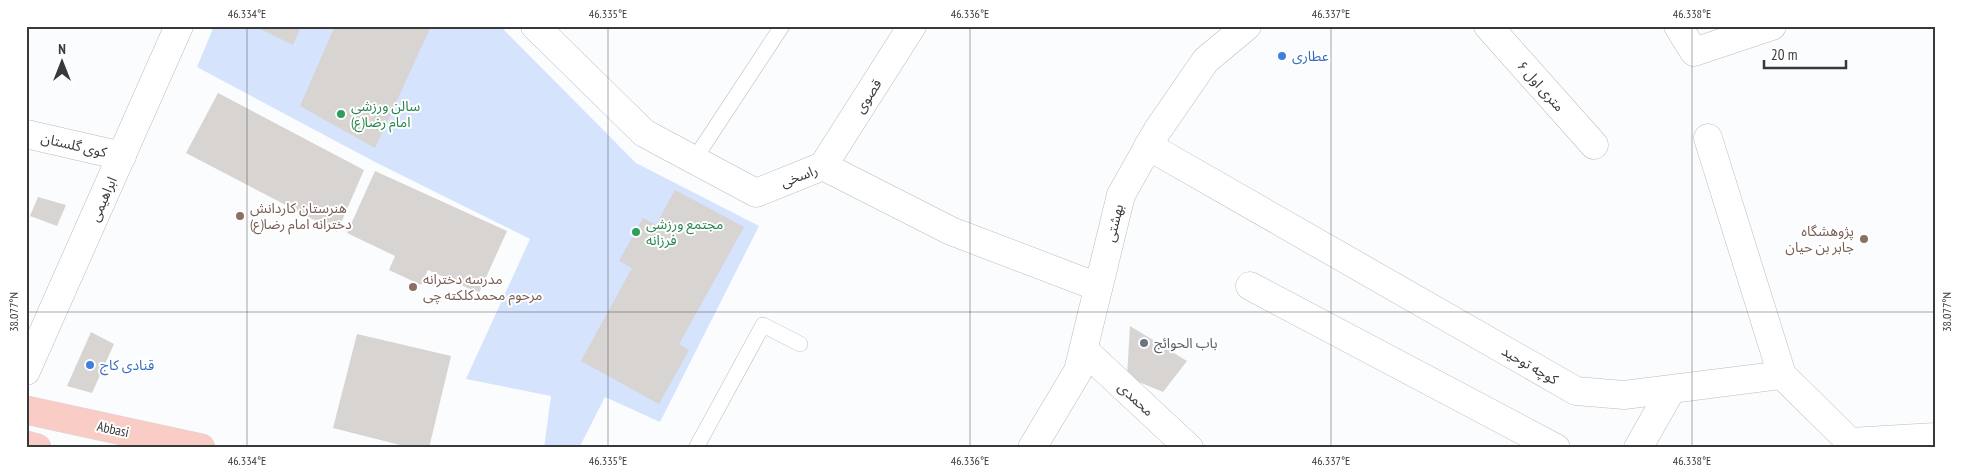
<svg xmlns="http://www.w3.org/2000/svg" width="1961" height="474" font-family="'PT Sans Narrow','Noto Sans Arabic',sans-serif">
  <style>
    .green { fill: #d5e3fd }
    .building { fill: #d7d4d2 }
    .lines { fill: none; stroke-linecap: round; stroke-linejoin: round }
    .service-casing { stroke: #babcbe; stroke-width: 16 }
    .minor-casing { stroke: #babcbe; stroke-width: 29 }
    .tertiary-casing { stroke: #babcbe; stroke-width: 29 }
    .secondary-casing { stroke: #babcbe; stroke-width: 29 }
    .primary-casing { stroke: #d7d7d8; stroke-width: 29 }
    .service { stroke: #fff; stroke-width: 15 }
    .minor { stroke: #fff; stroke-width: 28 }
    .tertiary { stroke: #fff; stroke-width: 28 }
    .secondary { stroke: #fff; stroke-width: 28 }
    .primary { stroke: #faccc6; stroke-width: 28 }
    .ticks { fill: none; stroke: #38393a; stroke-width: 1; stroke-opacity: 0.45 }
    .shop-dot { fill: #3f7fe0; stroke: #fff; stroke-width: 2 }
    .leisure-dot { fill: #2e9e5b; stroke: #fff; stroke-width: 2 }
    .education-dot { fill: #8d6e63; stroke: #fff; stroke-width: 2 }
    .worship-dot { fill: #6b7280; stroke: #fff; stroke-width: 2 }
    .labels { text-anchor: middle; stroke-width: 4; stroke-linejoin: round; paint-order: stroke }
    .shop-label { font-size: 14px; fill: #366cbe; stroke: #fff; text-anchor: start }
    .street-label { font-size: 14px; fill: #38393a; stroke: #fff }
    .leisure-label { font-size: 14px; fill: #27864d; stroke: #fff; text-anchor: start }
    .education-label { font-size: 14px; fill: #785e54; stroke: #fff; text-anchor: start }
    .worship-label { font-size: 14px; fill: #5b616d; stroke: #fff; text-anchor: start }
    .neatline { fill: none; stroke: #38393a; stroke-width: 2 }
    .ticks-label { font-size: 12px; text-anchor: middle; fill: #38393a }
  </style>
  <rect width="100%" height="100%" fill="#fafcfe"/>
  <!-- green -->
  <polygon class="green" points="214,26 500,26 636,163 759,226 660,422 605,397 579,448 544,448 551,396 466,379 530,239 375,162 197,67"/>
  <!-- building -->
  <g class="building">
    <polygon points="254,26 301,26 293,45"/>
    <polygon points="335,26 431,26 375,148 300,106"/>
    <polygon points="218,93 364,170 337,232 186,153"/>
    <polygon points="375,171 507,231 479,293 428,270 421,285 389,270 395,256 347,233"/>
    <polygon points="675,190 744,227 679,344 689,350 659,404 581,361 632,268 619,261 643,218 656,225"/>
    <polygon points="38,197 66,205 57,226 30,216"/>
    <polygon points="1130,326 1187,361 1163,392 1127,377"/>
    <polygon points="91,332 114,344 92,393 67,386"/>
    <polygon points="357,334 451,356 429,448 412,448 333,428"/>
  </g>
  <g class="lines">
    <!-- service casing -->
    <g class="service-casing">
      <g id="service">
        <polyline points="694,160 782,26"/>
        <polyline points="696,448 763,325 800,344"/>
      </g>
    </g>
    <!-- minor casing -->
    <g class="minor-casing">
      <g id="minor">
        <polyline points="535,26 644,133 756,193 823,166 951,231 1098,287"/>
        <polyline points="1488,26 1594,145"/>
        <polyline points="1678,26 1694,52 1772,26"/>
        <polyline points="26,134 122,156"/>
        <polyline points="1708,138 1782,375"/>
        <polyline points="1148,146 1576,391 1624,395 1782,375 1850,442 1935,437"/>
        <polyline points="823,166 912,26"/>
        <polyline points="1250,286 1556,448"/>
        <polyline points="1084,350 1189,448"/>
        <polyline points="1638,448 1671,390"/>
      </g>
    </g>
    <!-- tertiary casing -->
    <g class="tertiary-casing">
      <polyline id="tertiary" points="26,371 179,26"/>
    </g>
    <!-- secondary casing -->
    <g class="secondary-casing">
      <polyline id="secondary" points="1032,448 1078,371 1121,195 1157,131 1206,60 1247,26"/>
    </g>
    <!-- primary casing -->
    <g class="primary-casing">
      <g id="primary">
        <polyline points="26,410 201,448"/>
        <polyline points="26,445 37,448"/>
      </g>
    </g>
    <!-- service -->
    <use href="#service" class="service"/>
    <!-- minor -->
    <use href="#minor" class="minor"/>
    <!-- tertiary -->
    <use href="#tertiary" class="tertiary"/>
    <!-- secondary -->
    <use href="#secondary" class="secondary"/>
    <!-- primary -->
    <use href="#primary" class="primary"/>
  </g>
  <!-- ticks -->
  <path class="ticks" d="M247 26V448M608 26V448M970 26V448M1331 26V448M1692 26V448M26 312H1935"/>
  <!-- markers -->
  <g class="shop-dot">
    <circle cx="1282" cy="56" r="5"/>
    <circle cx="90" cy="365" r="5"/>
  </g>
  <g class="leisure-dot">
    <circle cx="341" cy="114" r="5"/>
    <circle cx="636" cy="232" r="5"/>
  </g>
  <g class="education-dot">
    <circle cx="240" cy="216" r="5"/>
    <circle cx="1864" cy="239" r="5"/>
    <circle cx="413" cy="287" r="5"/>
  </g>
  <circle class="worship-dot" cx="1144" cy="343" r="5"/>
  <g class="labels">
    <!-- shop labels -->
    <g class="shop-label">
      <text x="1292" y="61">عطاری</text>
      <text x="100" y="370">قنادی کاج</text>
    </g>
    <!-- street labels -->
    <g class="street-label">
      <text transform="translate(1541 86) rotate(48)" y="5">۶ متری اول</text>
      <text transform="translate(868 96) rotate(-57)" y="5">قصوی</text>
      <text transform="translate(74 145) rotate(13)" y="5">کوی گلستان</text>
      <text transform="translate(799 176) rotate(-21)" y="5">راسخی</text>
      <text transform="translate(103 199) rotate(-66)" y="5">ابراهیمی</text>
      <text transform="translate(1114 223) rotate(-76)" y="5">بهشتی</text>
      <text transform="translate(1530 365) rotate(30)" y="5">کوچه توحید</text>
      <text transform="translate(1136 399) rotate(43)" y="5">محمدی</text>
      <text transform="translate(113 429) rotate(12)" y="5">Abbasi</text>
    </g>
    <!-- leisure labels -->
    <g class="leisure-label">
      <text x="351" y="111">سالن ورزشی<tspan x="351" dy="16">امام رضا(ع)</tspan></text>
      <text x="646" y="229">مجتمع ورزشی<tspan x="646" dy="16">فرزانه</tspan></text>
    </g>
    <!-- education labels -->
    <g class="education-label">
      <text x="250" y="213">هنرستان کاردانش<tspan x="250" dy="16">دخترانه امام رضا(ع)</tspan></text>
      <text x="1854" y="236" text-anchor="end">پژوهشگاه<tspan x="1854" dy="16">جابر بن حیان</tspan></text>
      <text x="423" y="284">مدرسه دخترانه<tspan x="423" dy="16">مرحوم محمدکلکته چی</tspan></text>
    </g>
    <!-- worship labels -->
    <g class="worship-label">
      <text x="1154" y="348">باب الحوائج</text>
    </g>
  </g>
  <!-- border -->
  <rect width="1961" height="474" fill="none" stroke="#ffffff" stroke-width="55"/>
  <!-- north arrow -->
  <g transform="translate(62 62)" stroke="#ffffff" stroke-width="4" paint-order="stroke">
  <path d="M0-4L9 19L0 12L-9 19Z" fill="#38393a"/>
  <text y="-8" font-size="14" font-weight="bold" text-anchor="middle" fill="#38393a">N</text>
  </g>
  <!-- scale -->
  <path d="M1764 60v8h82v-8" fill="none" stroke="#38393a" stroke-width="2.5"/>
  <text x="1771" y="60" font-size="15" fill="#38393a" stroke="#ffffff" stroke-width="4" paint-order="stroke">20 m</text>
  <rect x="28" y="28" width="1906" height="418" class="neatline"/>
  <g class="ticks-label">
    <text x="247" y="18">46.334°E</text>
    <text x="608" y="18">46.335°E</text>
    <text x="970" y="18">46.336°E</text>
    <text x="1331" y="18">46.337°E</text>
    <text x="1692" y="18">46.338°E</text>
    <text transform="translate(14 312) rotate(-90)" y="4">38.077°N</text>
    <text transform="translate(1947 312) rotate(-90)" y="4">38.077°N</text>
    <text x="247" y="465">46.334°E</text>
    <text x="608" y="465">46.335°E</text>
    <text x="970" y="465">46.336°E</text>
    <text x="1331" y="465">46.337°E</text>
    <text x="1692" y="465">46.338°E</text>
  </g>
</svg>
